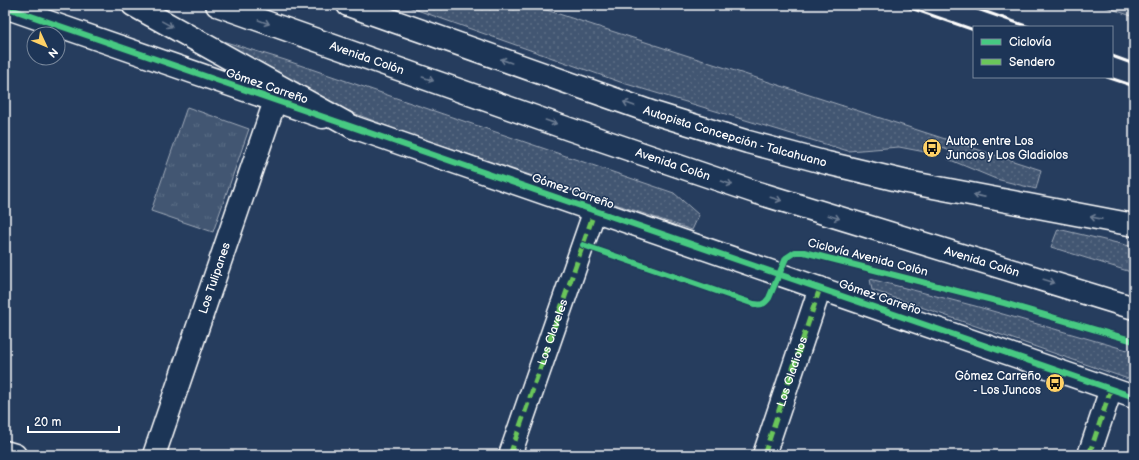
<svg xmlns="http://www.w3.org/2000/svg" width="1139" height="460" font-family="'Balsamiq Sans',sans-serif">
  <style>
    .grass { fill: url(#grass-dots); stroke: #a0aab8 }
    .park { fill: url(#park-tufts); stroke: #a0aab8 }
    .lines { fill: none; stroke-linecap: round; stroke-linejoin: round }
    .street-casing { stroke: #fff; stroke-width: 25 }
    .secondary-casing { stroke: #fff; stroke-width: 25 }
    .primary-casing { stroke: #fff; stroke-width: 25 }
    .street { stroke: #1d3557; stroke-width: 22 }
    .secondary { stroke: #1d3557; stroke-width: 22 }
    .primary { stroke: #1d3557; stroke-width: 22 }
    .rail { stroke: #fff; stroke-width: 3 }
    .quiet { stroke: #6ac65a; stroke-width: 5; stroke-dasharray: 10 5; stroke-linecap: butt }
    .cycleway-casing { stroke: #1d3557; stroke-width: 8 }
    .cycleway { stroke: #46c982; stroke-width: 6 }
    .oneway { stroke: #6c7c92 }
    .labels { text-anchor: middle; stroke-width: 3; stroke-linejoin: round; paint-order: stroke }
    .street-label { font-size: 12px; fill: #fff; stroke: #1d3557 }
    .poi-label { font-size: 12px; fill: #fff; stroke: #1d3557; text-anchor: start }
  </style>
  <defs>
    <pattern id="grass-dots" width="8" height="8" patternUnits="userSpaceOnUse"><rect width="8" height="8" fill="#425672"/><path d="M2 2h.1M6 6h.1" fill="none" stroke="#5e6f87" stroke-width="1.8" stroke-linecap="round"/></pattern>
    <pattern id="park-tufts" width="24" height="20" patternUnits="userSpaceOnUse"><rect width="24" height="20" fill="#425672"/><path d="M3 7l-1-3M5 7V3M7 7l1-3M15 17l-1-3M17 17v-4M19 17l1-3" fill="none" stroke="#5e6f87"/></pattern>
  </defs>
  <rect width="100%" height="100%" fill="#263d5e"/>
  <filter id="ink" filterUnits="userSpaceOnUse"><feTurbulence type="fractalNoise" baseFrequency=".025" numOctaves="2"/><feDisplacementMap in="SourceGraphic" scale="8" xChannelSelector="R" yChannelSelector="G"/><feConvolveMatrix kernelMatrix="1 2 1 2 8 2 1 2 1" color-interpolation-filters="sRGB"/></filter>
  <g filter="url(#ink)">
    <!-- grass -->
    <g class="grass">
      <polygon points="403,5 531,5 1041,170 1036,189 996,179 948,159 950,151 930,143 925,152 899,147 848,151 623,83"/>
      <polygon points="206,36 285,60 674,193 699,215 692,230 397,130 346,110"/>
      <polygon points="1058,229 1134,247 1134,273 1051,247"/>
      <polygon points="870,279 975,306 1134,352 1134,381 872,290"/>
    </g>
    <!-- park -->
    <g class="park">
      <polygon points="1101,5 1134,5 1134,17"/>
      <polygon points="187,107 249,129 213,232 151,211"/>
    </g>
    <g class="lines">
      <!-- street casing -->
      <g class="street-casing">
        <g id="street">
          <polyline points="5,7 323,117"/>
          <polyline points="5,452 15,455"/>
          <path id="s1" d="M154 455 275 101"/>
          <path id="s2" d="M510 455 595 210"/>
          <polyline points="764,455 820,288"/>
          <polyline points="1089,455 1111,389"/>
        </g>
      </g>
      <!-- secondary casing -->
      <g class="secondary-casing">
        <polyline id="secondary" points="353,127 1134,397"/>
      </g>
      <!-- primary casing -->
      <g class="primary-casing">
        <g id="primary">
          <polyline points="133,5 353,127"/>
          <path id="s3" d="M217 5 569 129 755 192 1134 308"/>
          <path id="s4" d="M348 5 657 114 748 142 827 163 907 182 1134 225"/>
        </g>
      </g>
      <!-- street -->
      <use href="#street" class="street"/>
      <!-- secondary -->
      <use href="#secondary" class="secondary"/>
      <!-- primary -->
      <use href="#primary" class="primary"/>
      <!-- rail -->
      <g class="rail">
        <polyline points="902,5 974,30"/>
        <polyline points="966,5 1029,27"/>
        <polyline points="1112,56 1134,64"/>
        <polyline points="1107,77 1134,86"/>
      </g>
      <!-- quiet -->
      <g class="quiet">
        <polyline points="510,455 595,210"/>
        <path id="s5" d="M764 455 820 288"/>
        <polyline points="1089,455 1111,389"/>
      </g>
      <!-- cycleway casing -->
      <g class="cycleway-casing">
        <g id="cycleway">
          <polyline points="5,7 1134,397"/>
          <path d="M583 245 754 304C761 305 764 305 769 298L786 258 795 252H804L1004 303 1134 341"/>
        </g>
      </g>
      <!-- cycleway -->
      <use href="#cycleway" class="cycleway"/>
    </g>
    <!-- one-way arrows -->
    <defs><path id="oneway-shaft" d="M-6 0H5M1.5-3L5.5 0L1.5 3" fill="none" stroke-width="1.6" stroke-linecap="round" stroke-linejoin="round"/></defs>
    <g class="oneway">
      <use href="#oneway-shaft" transform="translate(264 22) rotate(20)"/>
      <use href="#oneway-shaft" transform="translate(167 24) rotate(29)"/>
      <use href="#oneway-shaft" transform="translate(506 61) rotate(-161)"/>
      <use href="#oneway-shaft" transform="translate(428 79) rotate(19)"/>
      <use href="#oneway-shaft" transform="translate(629 104) rotate(-160)"/>
      <use href="#oneway-shaft" transform="translate(551 122) rotate(19)"/>
      <use href="#oneway-shaft" transform="translate(727 183) rotate(19)"/>
      <use href="#oneway-shaft" transform="translate(979 196) rotate(-169)"/>
      <use href="#oneway-shaft" transform="translate(776 199) rotate(17)"/>
      <use href="#oneway-shaft" transform="translate(834 217) rotate(17)"/>
      <use href="#oneway-shaft" transform="translate(1096 218) rotate(-169)"/>
      <use href="#oneway-shaft" transform="translate(1049 281) rotate(17)"/>
    </g>
  </g>
  <!-- icons -->
  <defs>
    <g id="bus-disc" transform="scale(1)"><circle r="9.5" fill="#ffd166" stroke="#1d3557"/><path d="M-5-6H5V4H4V6H2V4H-2V6H-4V4H-5ZM-3.5-4V0h7V-4ZM-3.5 1.2v1.5H-2V1.2ZM2 1.2v1.5H3.5V1.2Z" fill="#111"/></g>
  </defs>
  <g fill-rule="evenodd">
    <use href="#bus-disc" x="932" y="148"/>
    <use href="#bus-disc" x="1055" y="383"/>
  </g>
  <g class="labels">
    <!-- street labels -->
    <g class="street-label">
      <text dy="4" stroke="none"><textPath href="#s3" startOffset="159">Avenida Colón</textPath></text>
      <text transform="translate(267 86) rotate(19)" y="4">Gómez Carreño</text>
      <text dy="4" stroke="none"><textPath href="#s4" startOffset="409">Autopista Concepción - Talcahuano</textPath></text>
      <text dy="4" stroke="none"><textPath href="#s3" startOffset="483">Avenida Colón</textPath></text>
      <text transform="translate(573 191) rotate(19)" y="4">Gómez Carreño</text>
      <text transform="translate(868 257) rotate(14)" y="4">Ciclovía Avenida Colón</text>
      <text dy="4" stroke="none"><textPath href="#s3" startOffset="807">Avenida Colón</textPath></text>
      <text dy="4" stroke="none"><textPath href="#s1" startOffset="187">Los Tulipanes</textPath></text>
      <text transform="translate(880 297) rotate(19)" y="4">Gómez Carreño</text>
      <text dy="4" stroke="none"><textPath href="#s2" startOffset="130">Los Claveles</textPath></text>
      <text dy="4" stroke="none"><textPath href="#s5" startOffset="88">Los Gladiolos</textPath></text>
    </g>
    <!-- poi labels -->
    <g class="poi-label">
      <text x="946" y="145">Autop. entre Los<tspan x="946" dy="14">Juncos y Los Gladiolos</tspan></text>
      <text x="1041" y="380" text-anchor="end">Gómez Carreño<tspan x="1041" dy="14">- Los Juncos</tspan></text>
    </g>
  </g>
  <!-- margin -->
  <rect width="1139" height="460" fill="none" stroke="#1d3557" stroke-width="20"/>
  <rect x="10" y="10" width="1119" height="440" fill="none" stroke="#fff" stroke-width="1.5" filter="url(#ink)"/>
  <!-- legend -->
  <rect x="973" y="26" width="140" height="52" fill="#1d3557" stroke="#77869a"/>
  <rect x="981" y="39" width="20" height="6" fill="#46c982" stroke="#77869a"/>
  <text x="1009" y="46" font-size="12" fill="#ffffff">Ciclovía</text>
  <rect x="981" y="59" width="20" height="6" fill="#6ac65a" stroke="#77869a"/>
  <text x="1009" y="66" font-size="12" fill="#ffffff">Sendero</text>
  <!-- north arrow -->
  <g transform="translate(46 46) rotate(134)"><circle r="19" fill="#1d3557" stroke="#77869a"/>
  <path d="M0-3L7 15L0 10L-7 15Z" fill="#ffd166"/>
  <text y="-6" font-size="11" font-weight="bold" text-anchor="middle" fill="#ffffff">N</text>
  </g>
  <!-- scale -->
  <path d="M28 426v6h91v-6" fill="none" stroke="#ffffff" stroke-width="2"/>
  <text x="34" y="426" font-size="12" fill="#ffffff" stroke="#1d3557" stroke-width="3" paint-order="stroke">20 m</text>
</svg>
